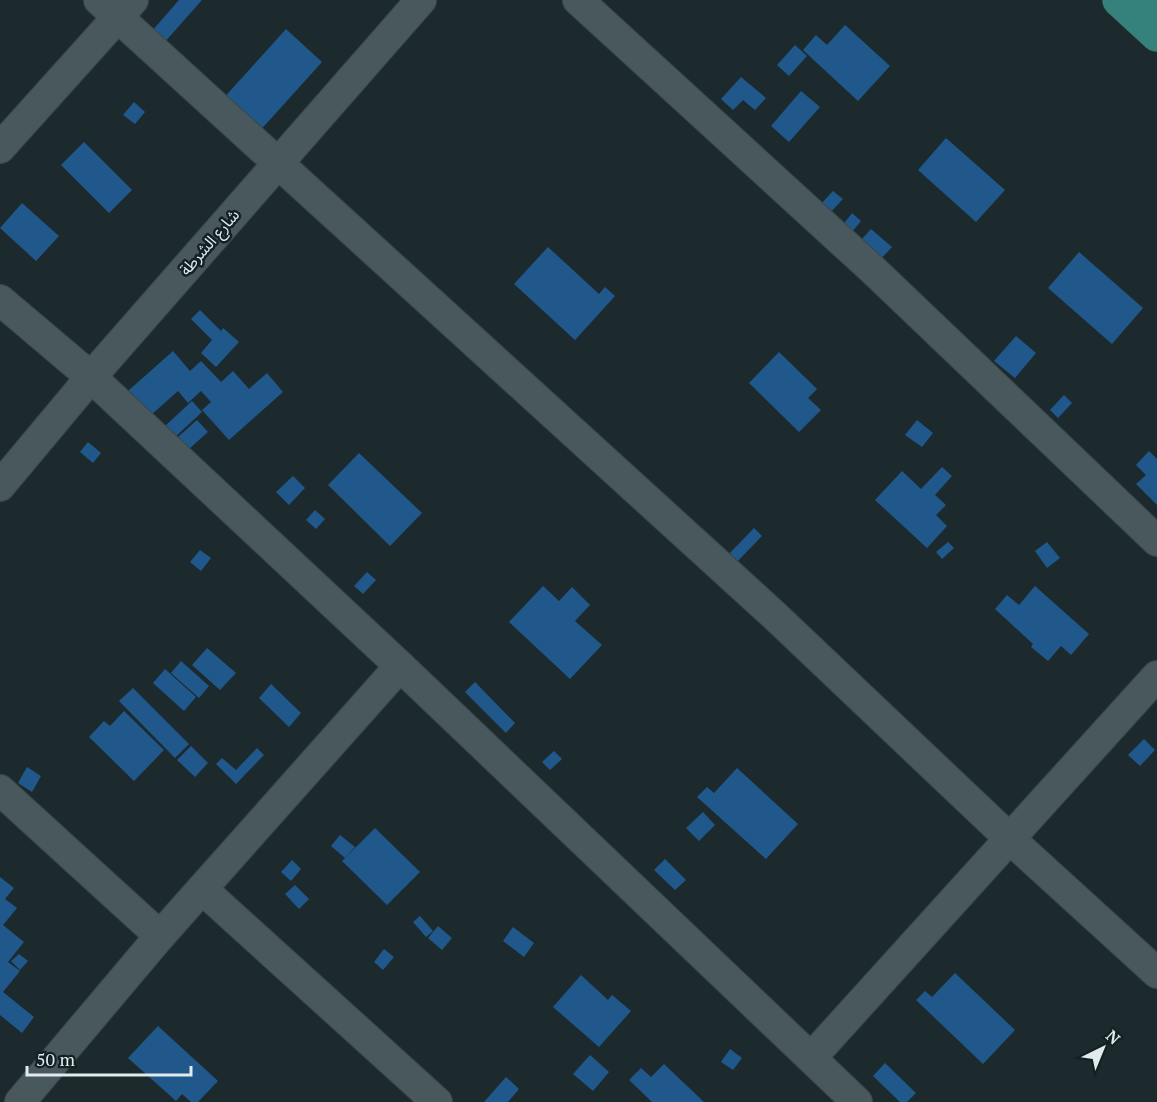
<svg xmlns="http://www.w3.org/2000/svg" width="1157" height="1102" font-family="'PT Serif','Noto Sans Arabic',serif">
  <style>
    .building { fill: #20588b }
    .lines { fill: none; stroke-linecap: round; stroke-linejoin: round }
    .minor-casing { stroke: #3b4749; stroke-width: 32 }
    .major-casing { stroke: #3b4749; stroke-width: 34 }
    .minor { stroke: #48585c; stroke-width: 30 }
    .major { stroke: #34827b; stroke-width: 33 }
    .labels { text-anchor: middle; stroke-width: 5; stroke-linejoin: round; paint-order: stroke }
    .street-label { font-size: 16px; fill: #e1eaec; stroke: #132124 }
  </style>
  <rect width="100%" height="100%" fill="#1c2a2e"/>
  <!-- building -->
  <g class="building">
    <polygon points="179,0 202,0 163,44 151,32"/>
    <polygon points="845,25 890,66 858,101 803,50 816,35 827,45"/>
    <polygon points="286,29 322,62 257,134 221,101"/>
    <polygon points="795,45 807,56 789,76 777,65"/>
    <polygon points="741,77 766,98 755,110 743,100 733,110 721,99"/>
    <polygon points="801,91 820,107 789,142 771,126"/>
    <polygon points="134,102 145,112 135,124 123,115"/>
    <polygon points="946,138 1005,190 976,222 918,170"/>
    <polygon points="84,142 132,190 109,213 61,165"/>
    <polygon points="833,191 843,199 830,213 820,205"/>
    <polygon points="22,203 59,236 36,261 0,228"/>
    <polygon points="852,213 861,221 852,232 843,225"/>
    <polygon points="871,229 892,247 881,259 861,240"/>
    <polygon points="548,247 599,294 605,287 615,296 575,340 514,284"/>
    <polygon points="1079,252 1143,308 1112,344 1048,288"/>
    <polygon points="200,310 221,331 223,328 239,342 216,367 201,353 212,340 191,319"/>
    <polygon points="1016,336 1036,353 1015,378 994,361"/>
    <polygon points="173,351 190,371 201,361 221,382 233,371 249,389 267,373 283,392 229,440 202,410 211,402 201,391 188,403 178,391 150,416 128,391"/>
    <polygon points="779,352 817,389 808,398 821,410 799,432 749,383"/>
    <polygon points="1064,395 1072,403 1058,418 1050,410"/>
    <polygon points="192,401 202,412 174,438 164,427"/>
    <polygon points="197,420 208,432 189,449 178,437"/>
    <polygon points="917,420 933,433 922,447 905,435"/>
    <polygon points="88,442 101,453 93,463 80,452"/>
    <polygon points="1149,451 1157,459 1157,505 1136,484 1146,475 1136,465"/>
    <polygon points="359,453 422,513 390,546 328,485"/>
    <polygon points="942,467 952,476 935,495 946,505 936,515 947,526 927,548 875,500 902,471 921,489"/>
    <polygon points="293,476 305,488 289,505 276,492"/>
    <polygon points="315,510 325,519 316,529 306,520"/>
    <polygon points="754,528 762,536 734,565 726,557"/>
    <polygon points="948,542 954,548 942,559 936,552"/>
    <polygon points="1047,542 1060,558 1047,568 1035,551"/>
    <polygon points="200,550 211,558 201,571 190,562"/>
    <polygon points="367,572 376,580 363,594 354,586"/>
    <polygon points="543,586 559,601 572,587 590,605 575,621 602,645 570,679 509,622"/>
    <polygon points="1035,586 1089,634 1071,655 1061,646 1048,661 1031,647 1033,644 995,609 1007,595 1019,605"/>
    <polygon points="207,648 236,673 220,690 192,665"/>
    <polygon points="181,661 209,686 199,698 171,673"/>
    <polygon points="165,669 196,697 184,711 153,683"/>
    <polygon points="475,682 515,723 506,733 465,692"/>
    <polygon points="271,684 301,713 289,727 259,698"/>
    <polygon points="133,688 189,744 175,758 119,701"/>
    <polygon points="124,711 164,750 134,781 89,737 104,721 110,726"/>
    <polygon points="1144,739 1155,750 1140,766 1128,755"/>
    <polygon points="191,746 208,763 195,777 177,760"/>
    <polygon points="257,748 264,755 236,784 216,764 222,758 236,770"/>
    <polygon points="554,751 562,759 550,770 542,762"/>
    <polygon points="27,767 41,776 32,792 18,783"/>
    <polygon points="737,768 798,824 766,859 697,797 707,787 714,793"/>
    <polygon points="703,812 715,825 699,841 686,828"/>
    <polygon points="375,828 420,872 387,905 342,861"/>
    <polygon points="340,835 355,847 345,858 331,846"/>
    <polygon points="665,859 686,880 675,890 654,870"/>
    <polygon points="292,860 301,869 291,881 281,872"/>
    <polygon points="0,877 14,888 5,899 17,908 3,925 24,942 8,962 20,971 3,992 34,1017 22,1033 0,1015"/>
    <polygon points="295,885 309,899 299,909 285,894"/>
    <polygon points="420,916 433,931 426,937 413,922"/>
    <polygon points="438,926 452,938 442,950 428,938"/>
    <polygon points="513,927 534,943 524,957 503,941"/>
    <polygon points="384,949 394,957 383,970 374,962"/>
    <polygon points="19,954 28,961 20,970 11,961"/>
    <polygon points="955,973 1015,1030 983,1064 916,1000 925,991 932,997"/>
    <polygon points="581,975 608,1000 612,995 631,1011 599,1047 553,1007"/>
    <polygon points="158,1026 218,1081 198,1102 191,1102 182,1094 176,1101 128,1058"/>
    <polygon points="730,1049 742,1058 733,1070 721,1062"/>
    <polygon points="590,1055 609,1072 593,1091 573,1074"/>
    <polygon points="885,1063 916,1093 907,1102 900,1102 873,1076"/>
    <polygon points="664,1064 704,1102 652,1102 629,1080 641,1068 651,1077"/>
    <polygon points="506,1077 519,1089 508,1102 484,1102"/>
  </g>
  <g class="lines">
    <!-- minor casing -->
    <g class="minor-casing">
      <g id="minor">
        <polyline points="99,0 775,616 1009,838 1157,973"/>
        <polyline points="578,0 872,269 1157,541"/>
        <polyline points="0,148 133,0"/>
        <polyline points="0,300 91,377 400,666 857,1102"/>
        <polyline points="0,486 91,377 421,0"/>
        <polyline points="0,790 160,936"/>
        <polyline points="202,889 437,1102"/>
        <polyline points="811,1058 1157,676"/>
        <polyline points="20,1102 160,936 400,666"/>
      </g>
    </g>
    <!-- major casing -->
    <g class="major-casing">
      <g id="major">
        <polyline points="1119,0 1157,35"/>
        <polyline points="1156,0 1157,1"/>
      </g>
    </g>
    <!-- minor -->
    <use href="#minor" class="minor"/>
    <!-- major -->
    <use href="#major" class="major"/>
  </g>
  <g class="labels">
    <!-- street labels -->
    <g class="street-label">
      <text transform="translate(209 242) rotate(-49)" y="6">شارع الشرطة</text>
    </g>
  </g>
  <!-- north arrow -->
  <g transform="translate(1103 1048) rotate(43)" stroke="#132124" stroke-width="4.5" paint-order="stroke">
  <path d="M0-4.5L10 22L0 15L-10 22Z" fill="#e1eaec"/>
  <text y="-9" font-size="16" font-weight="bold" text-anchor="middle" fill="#e1eaec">N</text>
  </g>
  <!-- scale -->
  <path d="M27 1066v9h164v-9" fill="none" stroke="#e1eaec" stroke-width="3"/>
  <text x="36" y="1066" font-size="18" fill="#e1eaec" stroke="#132124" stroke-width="4.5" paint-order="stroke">50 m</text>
</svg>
